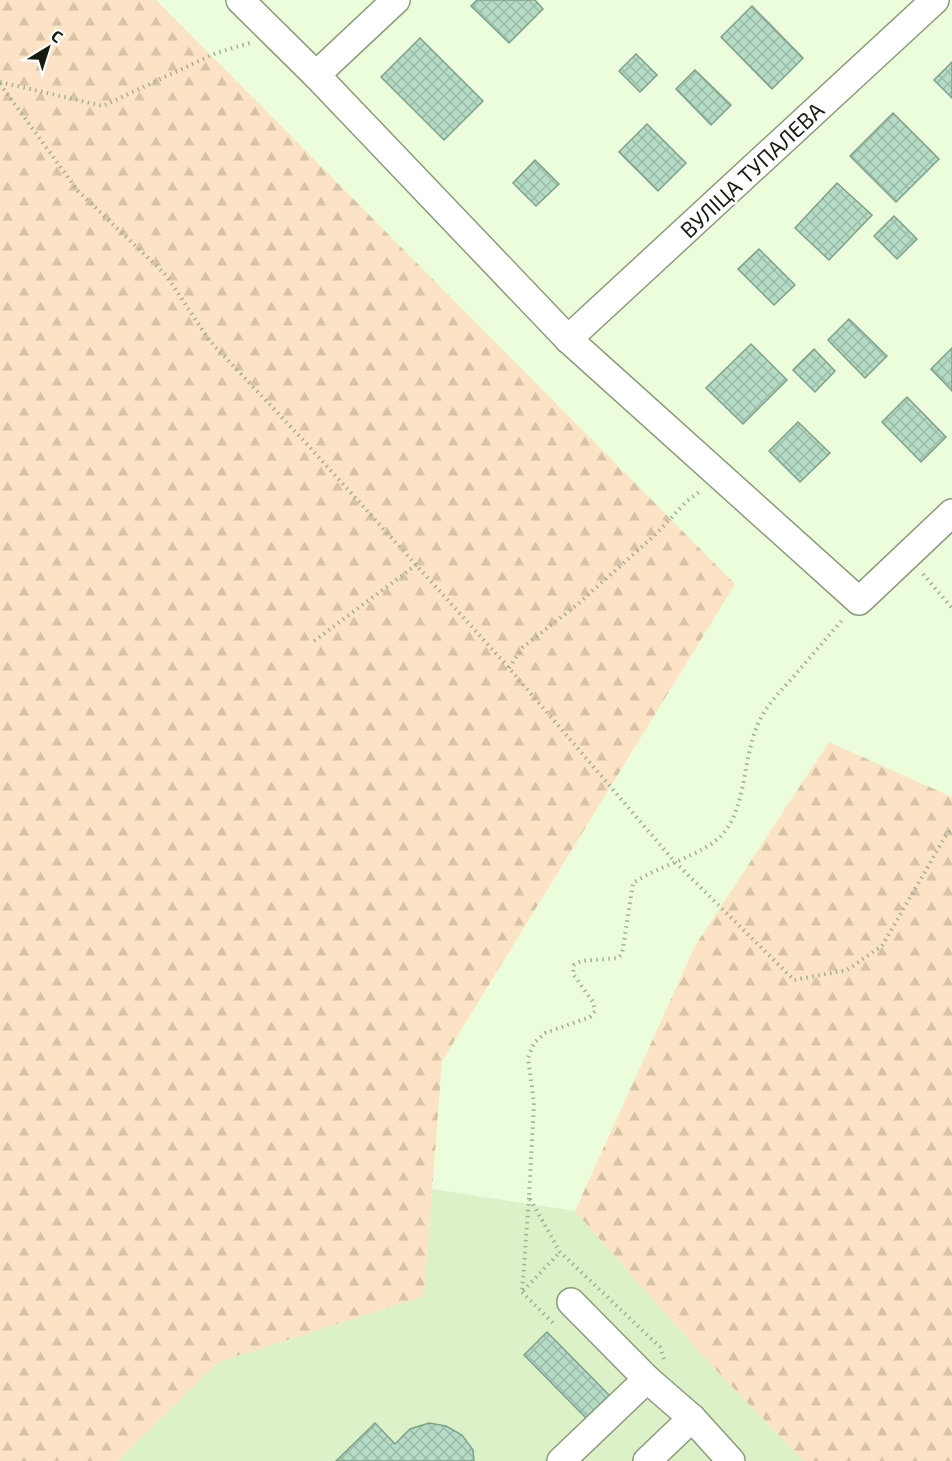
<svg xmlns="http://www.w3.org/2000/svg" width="952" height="1461" font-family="'Exo 2',sans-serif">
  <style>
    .built { fill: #dcf1c8 }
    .forest { fill: url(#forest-firs) }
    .building { fill: url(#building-cross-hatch); stroke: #7da18d; stroke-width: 1.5 }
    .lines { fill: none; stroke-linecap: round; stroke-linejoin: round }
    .minor-casing { stroke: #8b9b7c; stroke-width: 30 }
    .path { stroke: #a2b094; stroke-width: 4; stroke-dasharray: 1.5 4.5; stroke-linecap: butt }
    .minor { stroke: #fff; stroke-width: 27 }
    .labels { text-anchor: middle; stroke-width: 5; stroke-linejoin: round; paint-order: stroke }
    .street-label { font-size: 22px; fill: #161c10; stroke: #fff }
  </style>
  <defs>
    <pattern id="forest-firs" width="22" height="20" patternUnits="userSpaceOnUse" patternTransform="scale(1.5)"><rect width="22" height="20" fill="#fde3c5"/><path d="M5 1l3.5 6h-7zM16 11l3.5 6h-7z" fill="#d8c2a8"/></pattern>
    <pattern id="building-cross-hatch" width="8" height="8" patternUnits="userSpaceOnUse" patternTransform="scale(1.5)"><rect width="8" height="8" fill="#b5dbc5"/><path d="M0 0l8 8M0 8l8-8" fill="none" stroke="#9bbba8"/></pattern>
  </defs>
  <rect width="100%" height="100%" fill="#ebfdda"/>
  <!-- built -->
  <polygon class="built" points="432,1189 575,1211 717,1371 804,1461 117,1461 218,1362 424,1296"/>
  <!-- forest -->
  <g class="forest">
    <polygon points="0,0 156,0 735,584 442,1061 424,1296 218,1362 117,1461 0,1461"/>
    <polygon points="829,742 952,797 952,1461 804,1461 717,1371 575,1211 695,946"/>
  </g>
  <!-- building -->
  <g class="building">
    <polygon points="477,0 535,0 543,9 509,43 471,6"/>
    <polygon points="752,6 803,58 772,89 721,37"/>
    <polygon points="420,38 483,101 444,140 381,77"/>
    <polygon points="636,54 657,75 640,92 619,71"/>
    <polygon points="952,62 952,98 934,80"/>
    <polygon points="695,70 731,105 711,125 676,89"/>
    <polygon points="893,113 939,159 896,202 850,156"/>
    <polygon points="647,124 686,163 658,191 619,152"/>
    <polygon points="535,160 559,184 536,206 513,183"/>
    <polygon points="837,183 872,215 829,260 795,228"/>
    <polygon points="894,216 917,239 897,259 874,236"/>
    <polygon points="759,249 795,285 774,305 738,269"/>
    <polygon points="849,319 887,356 865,378 828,340"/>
    <polygon points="751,344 787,380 743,424 706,388"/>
    <polygon points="952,348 952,391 931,369"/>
    <polygon points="814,349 835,371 815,392 793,370"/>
    <polygon points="907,397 946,437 921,462 882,422"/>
    <polygon points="798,422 830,453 800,482 769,451"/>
    <polygon points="547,1332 610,1396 586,1418 524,1355"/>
    <polygon points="375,1423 395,1444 410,1429 429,1423 446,1426 462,1435 473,1450 474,1461 336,1461"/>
  </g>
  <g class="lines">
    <!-- minor casing -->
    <g class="minor-casing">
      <g id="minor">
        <polyline points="240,0 316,75 568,339 859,601 952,513"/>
        <polyline points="316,75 396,0"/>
        <polyline points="568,339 935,0"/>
        <polyline points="571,1302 647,1379 692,1418 731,1461"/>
        <polyline points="561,1461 647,1379"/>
        <polyline points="647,1461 692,1418"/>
      </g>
    </g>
    <!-- path -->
    <g class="path">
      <polyline points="0,82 103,106 216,53 250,43"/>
      <polyline points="0,84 78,191 166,275 209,340 305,442 509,668 674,861 794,980 847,970 882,946 945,837 952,829"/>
      <polyline points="923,574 952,608"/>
      <polyline points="314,641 416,565"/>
      <polyline points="509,668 523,647 578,604 655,535 687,501 702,490"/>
      <polyline points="529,1198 522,1292 560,1252"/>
      <polyline points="522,1292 553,1323"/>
      <path d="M664 1359 660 1347 560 1252 529 1197 534 1103 528 1058 534 1043 545 1033 590 1017 595 1011 593 1002 573 974 574 965 581 961 618 958 622 954 633 883C658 866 703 855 722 835 746 809 743 759 757 726 765 706 781 691 795 675 811 656 827 638 843 619"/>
    </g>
    <!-- minor -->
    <use href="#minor" class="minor"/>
  </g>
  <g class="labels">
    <!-- street labels -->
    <g class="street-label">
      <text transform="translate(752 170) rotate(-43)" y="8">ВУЛІЦА ТУПАЛЕВА</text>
    </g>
  </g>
  <!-- north arrow -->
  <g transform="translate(48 48) rotate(38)" stroke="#ffffff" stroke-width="4.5" paint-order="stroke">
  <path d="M0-4.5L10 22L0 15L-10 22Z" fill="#161c10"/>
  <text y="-9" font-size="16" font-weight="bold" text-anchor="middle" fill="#161c10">С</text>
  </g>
</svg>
